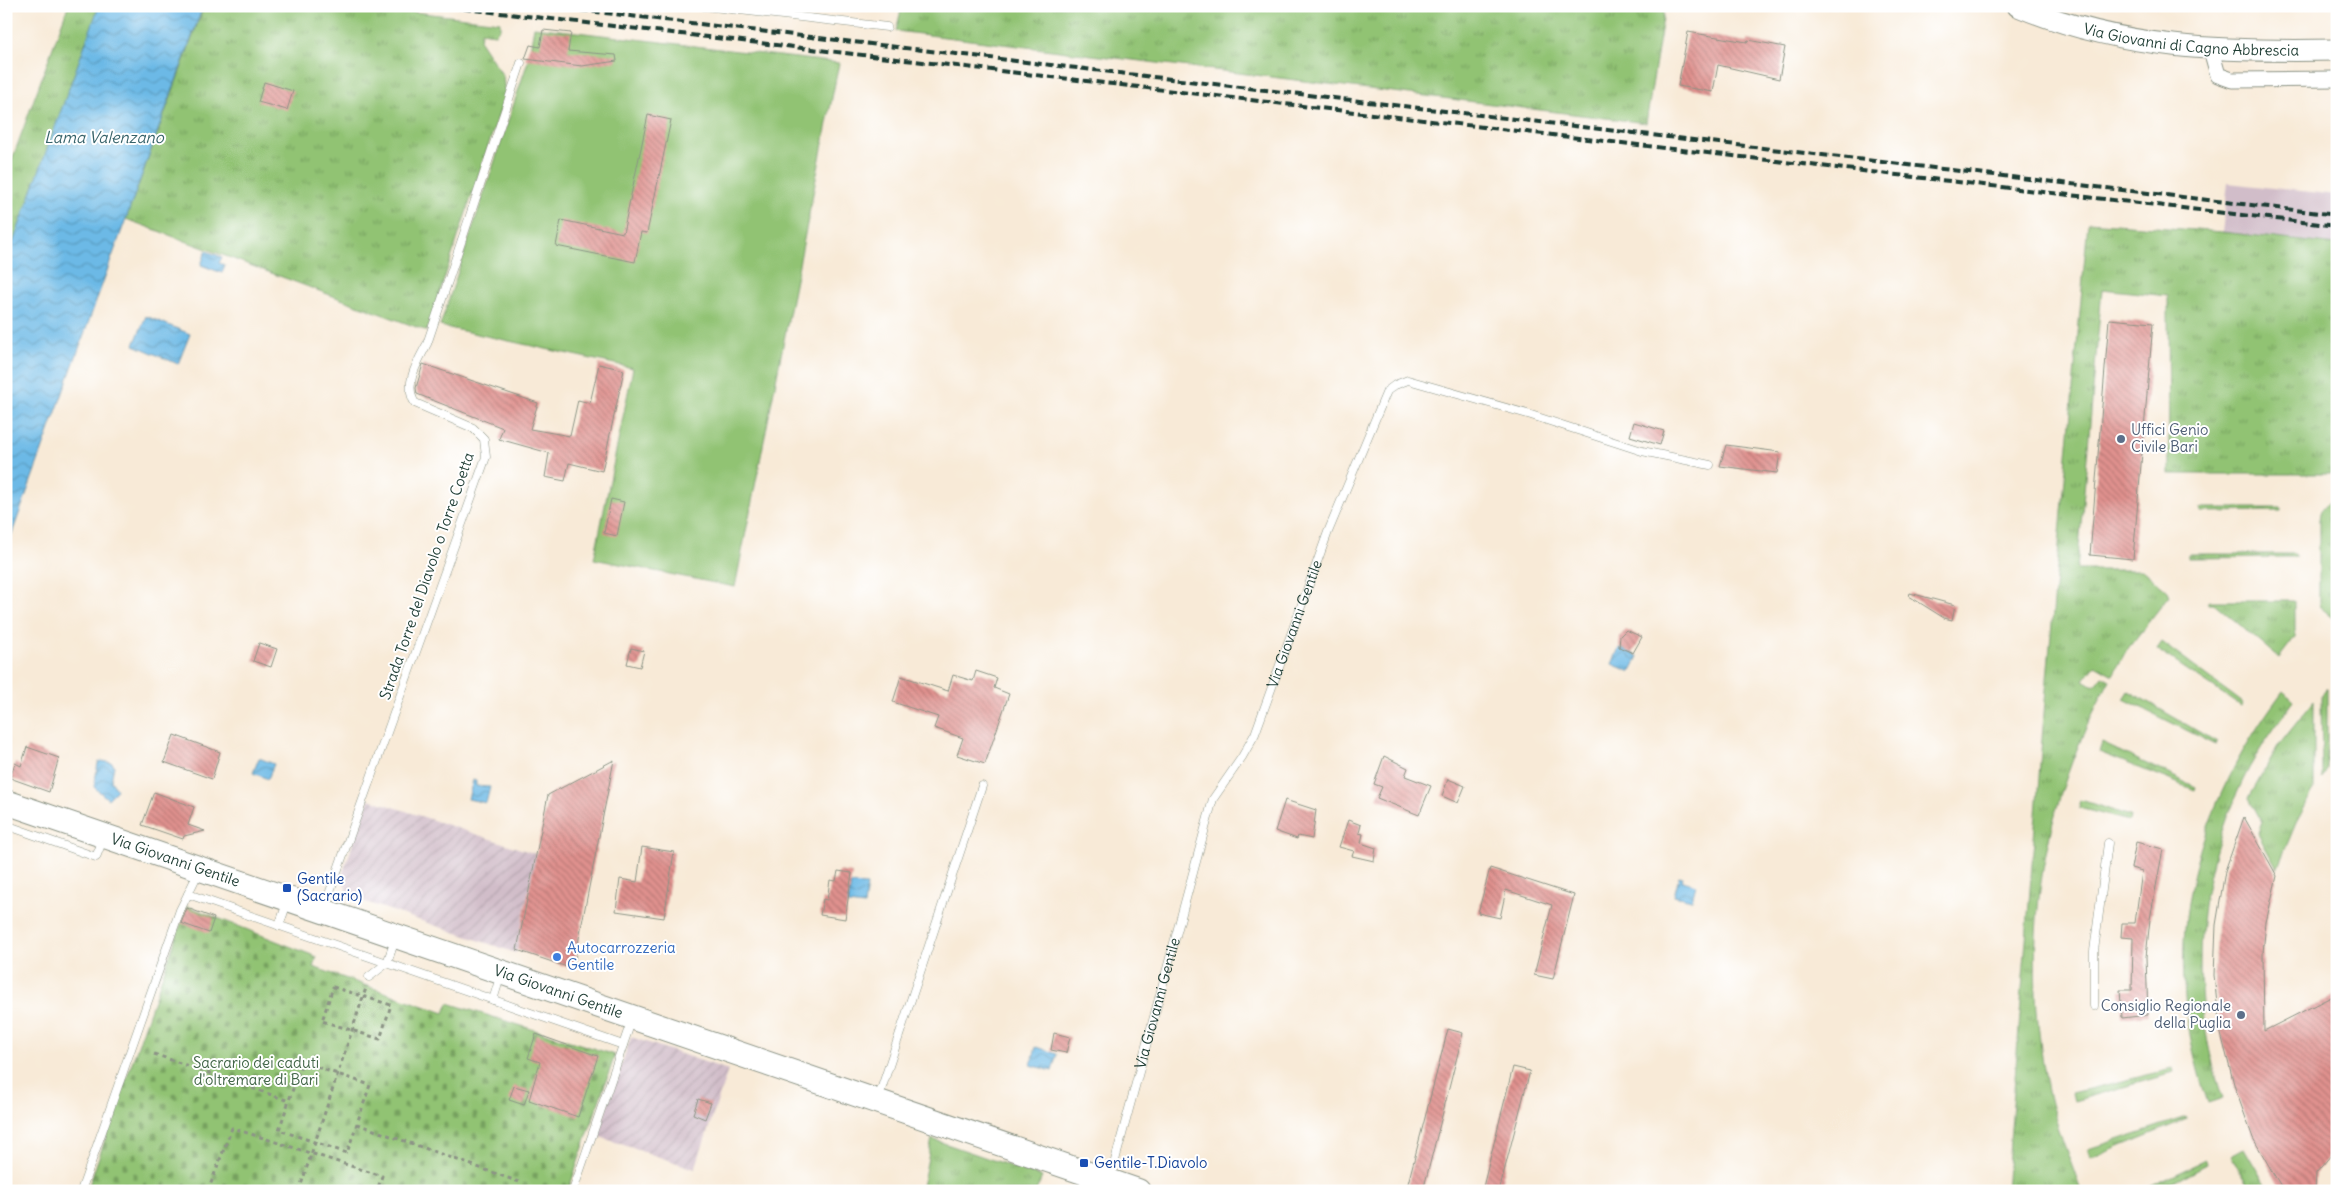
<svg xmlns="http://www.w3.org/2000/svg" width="2343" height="1197" font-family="Delius,sans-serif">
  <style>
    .industrial { fill: url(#industrial-furrows) }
    .railway { fill: #d1bdc9 }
    .grass { fill: url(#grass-tufts); stroke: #588054 }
    .cemetery { fill: url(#cemetery-stones); stroke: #588054 }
    .pitch { fill: #91c373; stroke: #588054 }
    .water { fill: url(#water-waves); stroke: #467b8d }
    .building { fill: url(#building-back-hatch) }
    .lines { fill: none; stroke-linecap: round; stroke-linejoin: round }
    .lane-casing { stroke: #8c9486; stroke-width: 9 }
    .street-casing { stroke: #8c9486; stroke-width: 17 }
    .secondary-casing { stroke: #8c9486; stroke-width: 23 }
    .primary-casing { stroke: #8c9486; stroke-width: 26 }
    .path { stroke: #8c9486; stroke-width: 3; stroke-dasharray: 4 4; stroke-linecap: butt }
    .lane { stroke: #fff; stroke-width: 8 }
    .street { stroke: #fff; stroke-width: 15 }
    .secondary { stroke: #fff; stroke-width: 21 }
    .primary { stroke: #fff; stroke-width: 24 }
    .rail { stroke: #1f3d34; stroke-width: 4; stroke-dasharray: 8 4; stroke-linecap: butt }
    .service-dot { fill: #5c6f8a; stroke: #fff; stroke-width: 2 }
    .transit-dot { fill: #1a4fb4; stroke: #fff; stroke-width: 2 }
    .shop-dot { fill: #3f7fe0; stroke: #fff; stroke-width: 2 }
    .labels { text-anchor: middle; stroke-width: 4; stroke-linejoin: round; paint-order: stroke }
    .street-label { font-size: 15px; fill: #1f3d34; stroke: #fff }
    .service-label { font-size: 15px; fill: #4e5e75; stroke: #fff; text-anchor: start }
    .transit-label { font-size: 15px; fill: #164399; stroke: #fff; text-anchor: start }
    .shop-label { font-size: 15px; fill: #366cbe; stroke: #fff; text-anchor: start }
    .park-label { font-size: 15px; fill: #416547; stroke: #fff }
    .water-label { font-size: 16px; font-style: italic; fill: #366269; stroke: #fff }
  </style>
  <defs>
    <pattern id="industrial-furrows" width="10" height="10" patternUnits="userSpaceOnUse" patternTransform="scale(1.25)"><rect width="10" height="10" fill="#d1bdc9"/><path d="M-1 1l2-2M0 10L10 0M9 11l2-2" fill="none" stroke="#b3a3ad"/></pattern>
    <pattern id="grass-tufts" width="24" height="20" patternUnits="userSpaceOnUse" patternTransform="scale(1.25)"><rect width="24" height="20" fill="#91c373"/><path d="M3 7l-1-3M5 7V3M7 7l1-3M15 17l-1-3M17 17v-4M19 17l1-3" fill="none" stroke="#76a05f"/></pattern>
    <pattern id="cemetery-stones" width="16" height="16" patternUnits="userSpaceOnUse" patternTransform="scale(1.25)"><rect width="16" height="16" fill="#91c373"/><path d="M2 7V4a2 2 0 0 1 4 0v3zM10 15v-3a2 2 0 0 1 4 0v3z" fill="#76a05f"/></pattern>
    <pattern id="water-waves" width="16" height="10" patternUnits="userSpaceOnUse" patternTransform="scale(1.25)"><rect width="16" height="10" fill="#6cb9e6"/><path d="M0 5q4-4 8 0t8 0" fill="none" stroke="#5898bb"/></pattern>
    <pattern id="building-back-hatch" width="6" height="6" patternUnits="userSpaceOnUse" patternTransform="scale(1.25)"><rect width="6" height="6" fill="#e0918e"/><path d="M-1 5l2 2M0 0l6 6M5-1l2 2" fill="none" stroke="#b57875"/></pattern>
  </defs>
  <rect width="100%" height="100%" fill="#fff"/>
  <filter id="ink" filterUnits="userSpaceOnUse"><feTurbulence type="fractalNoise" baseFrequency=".02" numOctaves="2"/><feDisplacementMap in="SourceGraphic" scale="10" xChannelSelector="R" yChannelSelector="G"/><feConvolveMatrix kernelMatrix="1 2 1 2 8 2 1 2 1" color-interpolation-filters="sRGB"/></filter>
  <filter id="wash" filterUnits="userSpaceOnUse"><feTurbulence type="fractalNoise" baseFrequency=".0096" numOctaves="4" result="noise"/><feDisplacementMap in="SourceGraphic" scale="20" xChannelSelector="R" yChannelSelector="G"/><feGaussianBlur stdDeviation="1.12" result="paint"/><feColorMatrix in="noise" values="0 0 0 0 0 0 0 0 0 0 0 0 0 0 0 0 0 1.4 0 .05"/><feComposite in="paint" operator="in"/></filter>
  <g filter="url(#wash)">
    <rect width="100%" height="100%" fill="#f8ead7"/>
    <!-- industrial -->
    <g class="industrial">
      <polygon points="369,799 536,854 516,953 348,896 342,875"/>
      <polygon points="631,1037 728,1070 695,1169 597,1136"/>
    </g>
    <!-- railway -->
    <polygon class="railway" points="2228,183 2337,195 2337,245 2222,232"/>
    <!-- grass -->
    <g class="grass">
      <polygon points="68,6 99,6 6,262 6,176"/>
      <polygon points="204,6 363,6 500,22 500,29 495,34 481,32 480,41 503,76 505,95 427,331 126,219"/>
      <polygon points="742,6 814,6 812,14"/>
      <polygon points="902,6 1665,6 1646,123 896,31"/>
      <path d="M2088 222 2222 232 2337 245V474H2169L2168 296 2102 289 2077 570H2142L2167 591 2169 596 2126 651 2113 675 2095 665 2084 680 2094 686 2102 676 2110 680C2041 805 2021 935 2045 1075 2051 1115 2068 1153 2081 1191H2006L2045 701Z"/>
      <path d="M2337 498V621L2319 606V520C2320 508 2326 503 2337 498Z"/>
      <polygon points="2201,508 2281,508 2281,511 2201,512"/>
      <polygon points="2188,554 2295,554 2295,557 2188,558"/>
      <polygon points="2208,601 2295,601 2295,637 2279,658 2215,604 2208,604"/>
      <polygon points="2161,642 2243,703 2241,706 2156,649"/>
      <polygon points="2327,688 2327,770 2322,778 2321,694"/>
      <polygon points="2129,691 2218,743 2216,745 2124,699"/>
      <path d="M2283 691 2294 701C2273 730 2252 758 2238 791 2193 889 2188 997 2223 1098L2208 1103C2156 952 2189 816 2283 691Z"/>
      <polygon points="2314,701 2314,790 2296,823 2277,869 2258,834 2262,822 2249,798 2278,746"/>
      <polygon points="2102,743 2196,787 2195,790 2099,752"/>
      <polygon points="2081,800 2130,816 2129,821 2079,808"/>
      <polygon points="2172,1069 2173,1073 2074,1101 2072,1093"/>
      <polygon points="2186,1117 2187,1119 2092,1158 2089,1149"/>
      <polygon points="932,1139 1042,1177 1036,1191 921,1191"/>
      <polygon points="2244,1148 2269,1191 2251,1191 2231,1155"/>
      <polygon points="2206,1160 2207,1164 2157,1191 2141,1191"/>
    </g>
    <!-- cemetery -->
    <polygon class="cemetery" points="187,906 317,957 313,967 444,1013 448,1003 615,1055 568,1191 87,1191"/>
    <!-- pitch -->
    <polygon class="pitch" points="534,27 839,63 735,587 594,559 633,368 440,326 528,61"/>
    <!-- water -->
    <g class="water">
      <polygon points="99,6 203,6 6,550 6,262"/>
      <polygon points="206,251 222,257 219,263 225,265 222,273 201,265"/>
      <polygon points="146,316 190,334 178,364 134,345"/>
      <polygon points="1619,648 1638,656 1631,672 1612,664"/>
      <polygon points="259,758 274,764 268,779 253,773"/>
      <polygon points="102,761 112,763 114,766 111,781 117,790 108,799 94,787 98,763"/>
      <polygon points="473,780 476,781 476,786 490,787 486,803 468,799"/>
      <polygon points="1679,876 1683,877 1682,881 1696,885 1692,900 1674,896"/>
      <polygon points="851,884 867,885 864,906 848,904"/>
      <polygon points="1036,1047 1057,1054 1052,1071 1031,1065"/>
    </g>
    <g id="blocks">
      <!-- building -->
      <g class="building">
        <polygon points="543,30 571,33 568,51 616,55 617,61 582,66 525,59 530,45 540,47"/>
        <polygon points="1688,32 1747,42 1748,40 1785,47 1779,79 1718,65 1713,92 1678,86"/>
        <polygon points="264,82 293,91 287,110 258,102"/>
        <polygon points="648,115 671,120 647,233 641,232 635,262 556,246 561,220 623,233"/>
        <polygon points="2109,319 2153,323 2133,559 2090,555"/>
        <polygon points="423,364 538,403 530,429 570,436 578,400 590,403 599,364 624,370 602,471 569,463 565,481 545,477 549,453 499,439 503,428 417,394 416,388"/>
        <polygon points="1634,422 1664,431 1660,445 1630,436"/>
        <polygon points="1726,445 1780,452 1777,473 1720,466"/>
        <polygon points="611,499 624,502 617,536 604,533"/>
        <polygon points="1910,593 1955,605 1952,620 1944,618 1909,596"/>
        <polygon points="1626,630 1642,637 1633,653 1619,647 1620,636"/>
        <polygon points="259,643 277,649 271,667 253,661"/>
        <polygon points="631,648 644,651 640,667 627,664"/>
        <polygon points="976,671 997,678 994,688 1009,694 985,764 957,755 963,738 934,728 938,717 893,702 901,676 948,691 953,675 973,681"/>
        <polygon points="174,735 220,752 212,779 164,762"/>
        <polygon points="27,747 59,758 49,792 10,778 15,763 21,766"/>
        <polygon points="1384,756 1408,768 1405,776 1431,786 1419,815 1377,798 1382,787 1374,784"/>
        <polygon points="614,760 573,969 517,950 548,795"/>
        <polygon points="1448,779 1465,786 1458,803 1442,796"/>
        <polygon points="154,792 194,807 188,825 205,831 184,836 183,839 142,825"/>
        <polygon points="1285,800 1316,810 1312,839 1298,836 1297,839 1275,831"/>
        <polygon points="2244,817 2277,876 2266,922 2263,953 2264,1031 2337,994 2337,1148 2316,1173 2315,1191 2284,1191 2273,1173 2253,1138 2235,1088 2220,1030 2214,975 2216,925 2225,871"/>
        <polygon points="1348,820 1361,825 1359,833 1363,834 1361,843 1376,848 1374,861 1352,856 1354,851 1339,847"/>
        <polygon points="2136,842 2163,849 2150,919 2146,957 2148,1015 2122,1018 2120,990 2132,990 2133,938 2121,937 2122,923 2135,923 2142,871 2131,868"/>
        <polygon points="642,847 674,852 664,918 616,911 620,879 637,882"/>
        <polygon points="1490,868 1574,895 1553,979 1534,975 1552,905 1506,890 1500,918 1478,913"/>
        <polygon points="838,871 852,873 845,919 820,915 823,899 827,900 830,880 836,881"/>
        <polygon points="187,908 214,918 209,933 181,923"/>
        <polygon points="1448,1029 1463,1033 1423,1191 1406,1191"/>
        <polygon points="1054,1033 1070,1037 1066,1053 1051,1050"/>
        <polygon points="536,1034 598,1056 578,1117 529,1100 540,1062 528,1058"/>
        <polygon points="1513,1067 1530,1071 1499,1191 1482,1191"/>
        <polygon points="514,1086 529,1090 524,1105 509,1100"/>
        <polygon points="698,1099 711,1103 705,1119 693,1114"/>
      </g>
    </g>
  </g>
  <g filter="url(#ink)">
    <use href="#blocks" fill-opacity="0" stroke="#8c9486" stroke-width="1"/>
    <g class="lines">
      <!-- lane casing -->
      <g class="lane-casing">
        <g id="lane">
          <polyline points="704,6 887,27"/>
          <polyline points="6,825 96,857 104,837"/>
          <polyline points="199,871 188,894 623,1045 632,1019"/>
          <path d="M324 908 486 457 484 439 473 428 415 403C403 385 418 361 427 344L521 63"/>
          <polyline points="279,926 288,900"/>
          <polyline points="369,977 387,963 395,940"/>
          <polyline points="493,1000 501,974"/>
          <polyline points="2094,1006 2094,951 2108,843"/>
          <polyline points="878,1099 982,786"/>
          <path id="s1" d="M1110 1179 1213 799 1242 757 1255 734 1328 532 1387 391 1395 385 1408 380 1531 415 1642 451 1710 465"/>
          <polyline points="81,1191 180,910 188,894"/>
          <polyline points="573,1191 623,1045"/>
        </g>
      </g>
      <!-- street casing -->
      <g class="street-casing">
        <polyline id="street" points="2211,50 2218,75 2232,80 2337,79"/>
      </g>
      <!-- secondary casing -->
      <g class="secondary-casing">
        <g id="secondary">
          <path id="s2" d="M2018 6C2124 50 2224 52 2337 50"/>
        </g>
      </g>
      <!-- primary casing -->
      <g class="primary-casing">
        <g id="primary">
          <path id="s3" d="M6 802 1138 1191"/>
        </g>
      </g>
      <!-- path -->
      <g class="path">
        <polygon points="333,987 391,1005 380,1039 322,1021"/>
        <polyline points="154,1054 289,1101"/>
        <polygon points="302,1062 370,1085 347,1153 279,1130"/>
        <polyline points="357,1124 522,1183"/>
        <polyline points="208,1191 232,1128 382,1176 377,1191"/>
        <polyline points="299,1191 366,988"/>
      </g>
      <!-- lane -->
      <use href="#lane" class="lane"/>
      <!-- street -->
      <use href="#street" class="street"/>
      <!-- secondary -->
      <use href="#secondary" class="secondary"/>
      <!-- primary -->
      <use href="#primary" class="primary"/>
      <!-- rail -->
      <g class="rail">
        <polyline points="440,6 2337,226"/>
        <polyline points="545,6 2337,215"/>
      </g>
    </g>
  </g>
  <!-- markers -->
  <g class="service-dot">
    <circle cx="2121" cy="439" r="5"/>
    <circle cx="2241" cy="1015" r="5"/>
  </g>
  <g class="transit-dot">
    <rect x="282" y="883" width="10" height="10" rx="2.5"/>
    <rect x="1079" y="1158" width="10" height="10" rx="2.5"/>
  </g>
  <circle class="shop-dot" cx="557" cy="957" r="5"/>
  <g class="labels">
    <!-- street labels -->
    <g class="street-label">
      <text dy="5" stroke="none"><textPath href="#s2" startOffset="178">Via Giovanni di Cagno Abbrescia</textPath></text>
      <text transform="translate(427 576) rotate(-71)" y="5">Strada Torre del Diavolo o Torre Coetta</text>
      <text dy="5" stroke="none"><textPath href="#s1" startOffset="588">Via Giovanni Gentile</textPath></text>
      <text dy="5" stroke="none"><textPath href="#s3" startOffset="179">Via Giovanni Gentile</textPath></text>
      <text dy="5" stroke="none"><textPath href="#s3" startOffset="584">Via Giovanni Gentile</textPath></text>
      <text dy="5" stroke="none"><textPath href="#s1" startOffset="182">Via Giovanni Gentile</textPath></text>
    </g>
    <!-- service labels -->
    <g class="service-label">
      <text x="2131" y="435">Uffici Genio<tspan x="2131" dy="17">Civile Bari</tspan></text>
      <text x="2231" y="1011" text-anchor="end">Consiglio Regionale<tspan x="2231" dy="17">della Puglia</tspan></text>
    </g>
    <!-- transit labels -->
    <g class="transit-label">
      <text x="297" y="884">Gentile<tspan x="297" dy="17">(Sacrario)</tspan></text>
      <text x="1094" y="1168">Gentile-T.Diavolo</text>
    </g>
    <!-- shop labels -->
    <g class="shop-label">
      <text x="567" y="953">Autocarrozzeria<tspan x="567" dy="17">Gentile</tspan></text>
    </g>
    <!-- park labels -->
    <g class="park-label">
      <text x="256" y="1068">Sacrario dei caduti<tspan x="256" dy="17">d'oltremare di Bari</tspan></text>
    </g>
    <!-- water labels -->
    <g class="water-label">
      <text x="104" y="143">Lama Valenzano</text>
    </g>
  </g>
  <!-- margin -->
  <rect width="2343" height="1197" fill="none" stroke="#fff" stroke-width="25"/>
</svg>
